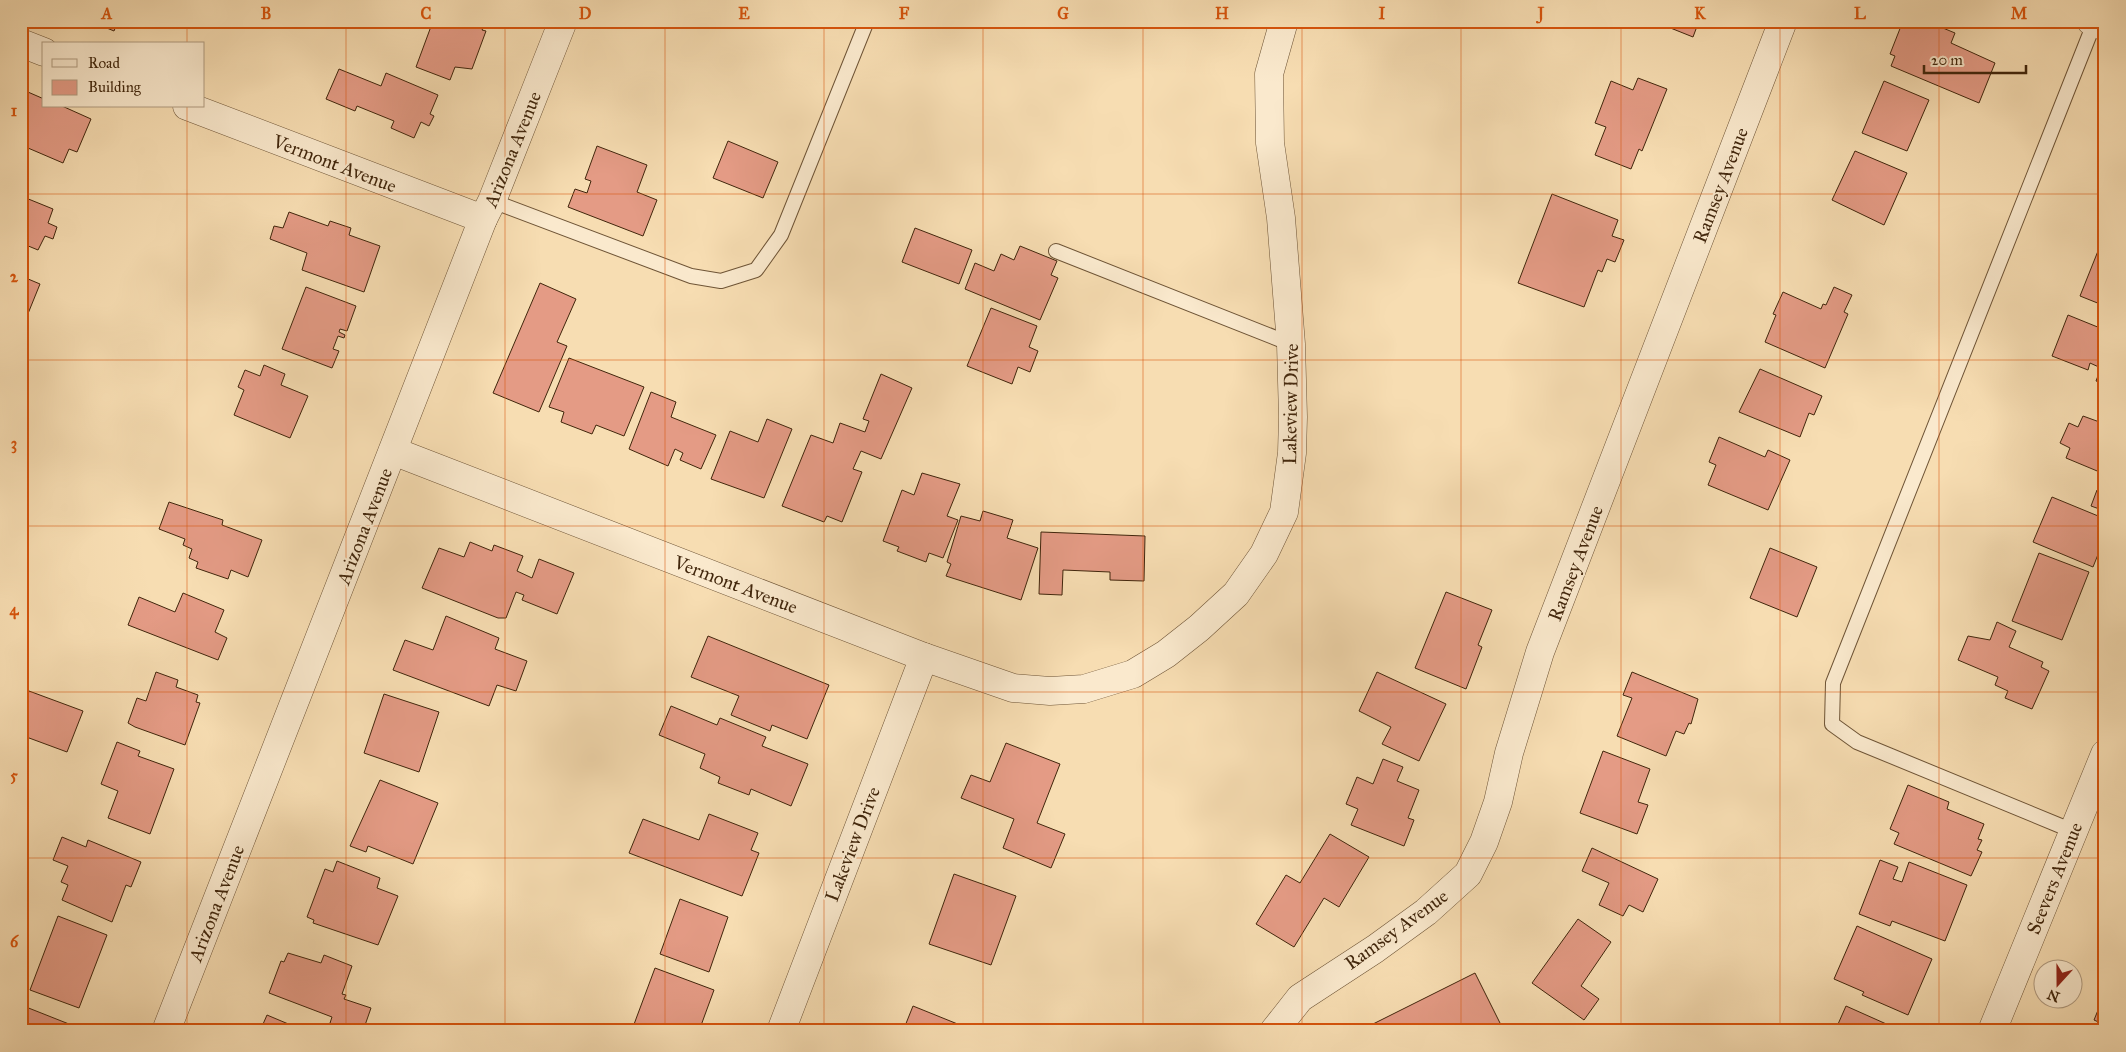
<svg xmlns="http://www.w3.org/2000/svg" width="2126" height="1052" font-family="'IM FELL Great Primer',serif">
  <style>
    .building { fill: #e49b85; stroke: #41260c }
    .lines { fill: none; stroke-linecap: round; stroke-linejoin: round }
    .service-casing { stroke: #6e5436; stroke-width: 16 }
    .minor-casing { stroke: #6e5436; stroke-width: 29 }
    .service { stroke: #fae9cd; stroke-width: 14 }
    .minor { stroke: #fae9cd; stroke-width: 28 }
    .grid { fill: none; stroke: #d7540c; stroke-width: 1; stroke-opacity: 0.55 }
    .labels { text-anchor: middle; stroke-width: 4; stroke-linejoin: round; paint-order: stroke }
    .street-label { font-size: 19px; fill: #41260c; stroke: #fae9cd }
    .neatline { fill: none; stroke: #d7540c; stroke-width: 2 }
    .grid-label { font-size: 16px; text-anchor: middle; font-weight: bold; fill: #d7540c }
  </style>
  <rect width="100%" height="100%" fill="#f7ddb2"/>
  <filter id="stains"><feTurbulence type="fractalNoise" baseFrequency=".004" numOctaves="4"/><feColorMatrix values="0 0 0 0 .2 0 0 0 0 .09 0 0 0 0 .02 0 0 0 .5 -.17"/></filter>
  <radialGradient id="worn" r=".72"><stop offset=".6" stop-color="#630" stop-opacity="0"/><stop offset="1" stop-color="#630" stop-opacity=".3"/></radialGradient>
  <!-- building -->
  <g class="building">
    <polygon points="90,21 118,21 114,31"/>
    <polygon points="433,21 478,21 485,24 482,30 486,31 472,69 455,67 450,80 416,67"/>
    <polygon points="1653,21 1699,21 1693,37"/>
    <polygon points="1903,21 1926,21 1955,33 1951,43 1995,63 1979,103 1891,66 1895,56 1890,54"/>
    <polygon points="339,69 381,86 386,73 438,95 430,114 434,116 429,126 421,122 414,138 391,128 394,121 357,106 355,111 326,99"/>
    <polygon points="1638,78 1667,89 1642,151 1639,149 1631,169 1595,155 1606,127 1595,123 1611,81 1633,90"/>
    <polygon points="1884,81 1929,100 1907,151 1862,133"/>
    <polygon points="21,89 44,99 44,106 62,106 91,119 77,152 69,149 63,163 21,145"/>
    <polygon points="728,141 778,162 763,198 713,178"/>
    <polygon points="597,146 647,165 637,192 657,200 643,236 568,207 575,189 587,193 591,181 585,179"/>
    <polygon points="1855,151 1907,173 1884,225 1832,200"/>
    <polygon points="1552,194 1618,220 1612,236 1624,240 1615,262 1607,259 1602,272 1598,270 1584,307 1518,283"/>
    <polygon points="21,196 53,209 48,223 57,227 53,239 45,236 38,250 21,243"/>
    <polygon points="289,212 328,226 330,221 351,228 349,235 380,246 364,292 302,270 307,253 270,239 274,226 283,228"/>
    <polygon points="915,228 972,250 959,284 902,262"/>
    <polygon points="1020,246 1057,261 1051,275 1058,278 1040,320 965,289 975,263 994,271 1001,254 1014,260"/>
    <polygon points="2098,251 2105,254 2105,306 2080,296"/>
    <polygon points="21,276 40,284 25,321 21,319"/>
    <polygon points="540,283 576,299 557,342 567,346 539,412 493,393"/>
    <polygon points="306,287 356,306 347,331 340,329 339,332 345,335 344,338 338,336 333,349 339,351 332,368 282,349"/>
    <polygon points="1834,287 1852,295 1844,312 1848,314 1825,368 1765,342 1776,315 1773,314 1783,292 1821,309 1823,304 1826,305"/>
    <polygon points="991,308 1037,326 1029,347 1038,351 1030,372 1018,367 1012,384 967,366"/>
    <polygon points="2068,315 2105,330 2105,384 2096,381 2101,368 2090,363 2088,370 2052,356"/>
    <polygon points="569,358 644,387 624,436 596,425 592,434 561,422 564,412 549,407"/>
    <polygon points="264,365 285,374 281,385 308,396 290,438 234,415 244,390 238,387 245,370 260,376"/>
    <polygon points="1760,369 1822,396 1814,415 1809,413 1800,437 1739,412"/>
    <polygon points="881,374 912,388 881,459 861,451 853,469 862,472 842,522 827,516 824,522 782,506 811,435 833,443 840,423 865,432 869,421 863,419"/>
    <polygon points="651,392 676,402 671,417 716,435 701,469 680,460 683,453 675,449 668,466 629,449"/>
    <polygon points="2083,416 2105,424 2105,479 2100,477 2102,473 2066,458 2070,448 2060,443 2069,423 2078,427"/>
    <polygon points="767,419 792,429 764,498 711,479 730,431 758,442"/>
    <polygon points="1719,437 1765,457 1768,450 1790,460 1768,510 1708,485 1716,465 1709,462"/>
    <polygon points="922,473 960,484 947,516 958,520 943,558 929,553 926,562 897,551 899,547 883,541 902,490 914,495"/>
    <polygon points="2097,490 2105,493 2105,511 2091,506"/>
    <polygon points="2052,497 2103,518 2105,514 2105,548 2101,547 2093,567 2033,542"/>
    <polygon points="169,502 223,520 222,525 262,540 248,577 231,570 228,579 196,568 198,562 189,558 192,549 183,545 185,539 159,529"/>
    <polygon points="983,511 1013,520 1007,538 1038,548 1021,600 946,576 951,564 947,562 961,516 980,521"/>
    <polygon points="1041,532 1145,536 1144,581 1110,580 1110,572 1063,570 1062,595 1039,594"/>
    <polygon points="470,542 492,551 494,545 523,556 517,571 532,578 539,559 574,573 557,614 522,600 524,595 516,592 506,618 498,618 422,588 439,548 464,557"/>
    <polygon points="1770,548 1817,567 1797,617 1750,598"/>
    <polygon points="2039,553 2089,572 2062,640 2012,621"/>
    <polygon points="1446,592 1492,610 1478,645 1482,647 1466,689 1415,668"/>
    <polygon points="183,593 224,610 215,632 227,638 218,660 128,625 139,597 175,612"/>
    <polygon points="446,616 499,638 495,649 527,661 516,691 497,685 489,706 393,670 405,640 433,650"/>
    <polygon points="1997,622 2016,631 2009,647 2043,662 2041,667 2049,671 2032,709 2005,698 2008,691 1995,685 1998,677 1958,660 1968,636 1990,640"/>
    <polygon points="708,636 829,685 807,739 772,725 770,731 731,715 739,696 691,677"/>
    <polygon points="156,672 178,680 176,687 198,695 196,702 200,703 185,745 135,727 128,723 137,698 146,701"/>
    <polygon points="1377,672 1446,704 1419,761 1382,744 1391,727 1359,711"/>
    <polygon points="1632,672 1698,699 1691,724 1689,723 1684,734 1676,731 1666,756 1617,736 1632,698 1623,695"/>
    <polygon points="29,691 83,711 67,752 21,735 21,710"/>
    <polygon points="384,694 439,712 419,772 364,753"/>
    <polygon points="671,706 717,725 720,718 766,737 762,746 808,764 791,806 751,789 749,795 718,783 720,777 700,768 705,754 659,735"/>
    <polygon points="117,742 140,751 138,756 174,769 150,834 108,818 118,791 101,784"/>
    <polygon points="1006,743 1060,764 1037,823 1065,834 1051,868 1003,848 1014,819 961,798 971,775 990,782"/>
    <polygon points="1603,751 1650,769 1638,802 1648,805 1637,834 1580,813"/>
    <polygon points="1383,759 1403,767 1397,781 1419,790 1408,818 1414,820 1404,846 1351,825 1358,809 1346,804 1357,777 1373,784"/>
    <polygon points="380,780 438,803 413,864 368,846 366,852 350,846"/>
    <polygon points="1908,785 1949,802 1947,809 1984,824 1978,839 1982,840 1977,850 1982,852 1971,876 1894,844 1899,833 1890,829"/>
    <polygon points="709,814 758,833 751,850 759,853 742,896 629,853 643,819 699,840"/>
    <polygon points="1330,834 1369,857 1339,907 1324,898 1294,947 1256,924 1286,875 1300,883"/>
    <polygon points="62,837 86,847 88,840 141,862 131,887 126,885 112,922 62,900 68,885 61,882 68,866 53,860"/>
    <polygon points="1592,848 1658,879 1643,912 1629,905 1623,916 1599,905 1609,883 1582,871"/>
    <polygon points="1880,860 1898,867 1893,879 1902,882 1909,862 1967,885 1945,941 1892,921 1890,926 1859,914"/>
    <polygon points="337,861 380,878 377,888 398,896 378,945 313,923 314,920 307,917 325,869 333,872"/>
    <polygon points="954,874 1016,896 991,965 929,944"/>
    <polygon points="680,899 728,917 709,972 660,954"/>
    <polygon points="58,916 107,935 79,1008 30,990"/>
    <polygon points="1578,919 1611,942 1581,986 1599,999 1584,1020 1532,983"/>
    <polygon points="1857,926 1932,959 1908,1015 1862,995 1864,992 1834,979"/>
    <polygon points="288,953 321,963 324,955 352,966 342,994 346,995 344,999 371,1008 363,1031 352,1031 330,1023 332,1017 269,993 281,961 284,962"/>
    <polygon points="655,968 714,990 699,1031 642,1031 633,1027"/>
    <polygon points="1475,973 1504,1031 1371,1031 1369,1026"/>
    <polygon points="2105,993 2105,1025 2094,1020"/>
    <polygon points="913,1006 965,1027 964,1031 903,1031"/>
    <polygon points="1846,1006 1902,1031 1835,1031"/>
    <polygon points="26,1007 74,1026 72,1031 21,1031 21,1019"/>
    <polygon points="267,1015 305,1031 260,1031"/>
  </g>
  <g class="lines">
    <!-- service casing -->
    <g class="service-casing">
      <g id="service">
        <polyline points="492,201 691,276 721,281 756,270 781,235 867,21"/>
        <polyline points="1056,251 1291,344"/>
        <polyline points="2073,831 1857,742 1832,724 1833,683 2095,21"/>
      </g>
    </g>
    <!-- minor casing -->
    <g class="minor-casing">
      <g id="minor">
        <polyline points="2091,21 2105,27"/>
        <polyline points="21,43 44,52"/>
        <polyline points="187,106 483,219"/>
        <polyline points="393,451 924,657 1013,688 1050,691 1084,689 1133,674 1166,654 1199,628 1236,594 1264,554 1284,512 1292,453 1293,417 1291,344 1281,218 1270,143 1269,74 1284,21"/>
        <polyline points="166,1031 483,219 492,201 563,21"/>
        <polyline points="781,1031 924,657"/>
        <polyline points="1274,1031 1300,998 1375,949 1426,912 1468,874 1484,842 1498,802 1509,753 1540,652 1783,21"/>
        <polyline points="1992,1031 2105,754"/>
      </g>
    </g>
    <!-- service -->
    <use href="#service" class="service"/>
    <!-- minor -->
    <use href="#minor" class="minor"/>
  </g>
  <!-- grid -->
  <path class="grid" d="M187 21V44M346 21V1031M505 21V1031M665 21V1031M824 21V1031M983 21V1031M1143 21V1031M1302 21V1031M1461 21V1031M1621 21V1031M1780 21V1031M1939 21V1031M187 106V1031M21 194H2105M21 360H2105M21 526H2105M21 692H2105M21 858H2105"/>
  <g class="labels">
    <!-- street labels -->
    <g class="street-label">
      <text transform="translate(512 149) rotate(-68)" y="7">Arizona Avenue</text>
      <text transform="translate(335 163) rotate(21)" y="7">Vermont Avenue</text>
      <text transform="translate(1720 185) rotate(-69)" y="7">Ramsey Avenue</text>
      <text transform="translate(1290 404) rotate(-89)" y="7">Lakeview Drive</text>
      <text transform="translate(364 526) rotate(-69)" y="7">Arizona Avenue</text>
      <text transform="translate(1575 563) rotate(-69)" y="7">Ramsey Avenue</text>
      <text transform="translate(736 584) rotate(21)" y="7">Vermont Avenue</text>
      <text transform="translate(852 844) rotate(-69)" y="7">Lakeview Drive</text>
      <text transform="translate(2054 878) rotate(-68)" y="7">Seevers Avenue</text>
      <text transform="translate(216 903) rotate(-69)" y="7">Arizona Avenue</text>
      <text transform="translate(1396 929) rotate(-36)" y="7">Ramsey Avenue</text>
    </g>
  </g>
  <!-- margin -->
  <rect width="2126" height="1052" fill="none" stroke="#f7ddb2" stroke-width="55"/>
  <!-- legend -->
  <rect x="42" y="42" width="162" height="65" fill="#fae9cd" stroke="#b09b80"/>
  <rect x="52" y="59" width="25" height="8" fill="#fae9cd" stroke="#b09b80"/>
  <text x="88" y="68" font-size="15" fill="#41260c">Road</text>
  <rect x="52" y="80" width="25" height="15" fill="#e49b85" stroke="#b09b80"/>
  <text x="88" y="92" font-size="15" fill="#41260c">Building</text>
  <!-- north arrow -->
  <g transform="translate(2058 984) rotate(201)"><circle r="24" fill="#fae9cd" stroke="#b09b80"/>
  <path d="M0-4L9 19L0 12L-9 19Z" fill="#8f2418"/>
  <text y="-8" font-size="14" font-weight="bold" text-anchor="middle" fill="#41260c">N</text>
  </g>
  <!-- scale -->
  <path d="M1924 65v8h102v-8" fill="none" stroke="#41260c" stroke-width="2.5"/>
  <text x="1931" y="65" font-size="15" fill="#41260c" stroke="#fae9cd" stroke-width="4" paint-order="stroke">20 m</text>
  <rect x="28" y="28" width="2070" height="996" class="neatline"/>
  <g class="grid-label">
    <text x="107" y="19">A</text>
    <text x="266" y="19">B</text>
    <text x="426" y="19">C</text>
    <text x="585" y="19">D</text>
    <text x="744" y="19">E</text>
    <text x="904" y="19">F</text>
    <text x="1063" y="19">G</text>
    <text x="1222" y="19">H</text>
    <text x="1382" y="19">I</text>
    <text x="1541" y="19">J</text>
    <text x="1700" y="19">K</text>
    <text x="1860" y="19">L</text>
    <text x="2019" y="19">M</text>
    <text x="14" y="116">1</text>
    <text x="14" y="282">2</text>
    <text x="14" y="449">3</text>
    <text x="14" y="615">4</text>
    <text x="14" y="781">5</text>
    <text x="14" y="947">6</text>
  </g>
  <rect width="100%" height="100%" filter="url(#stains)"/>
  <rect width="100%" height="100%" fill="url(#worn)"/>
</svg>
